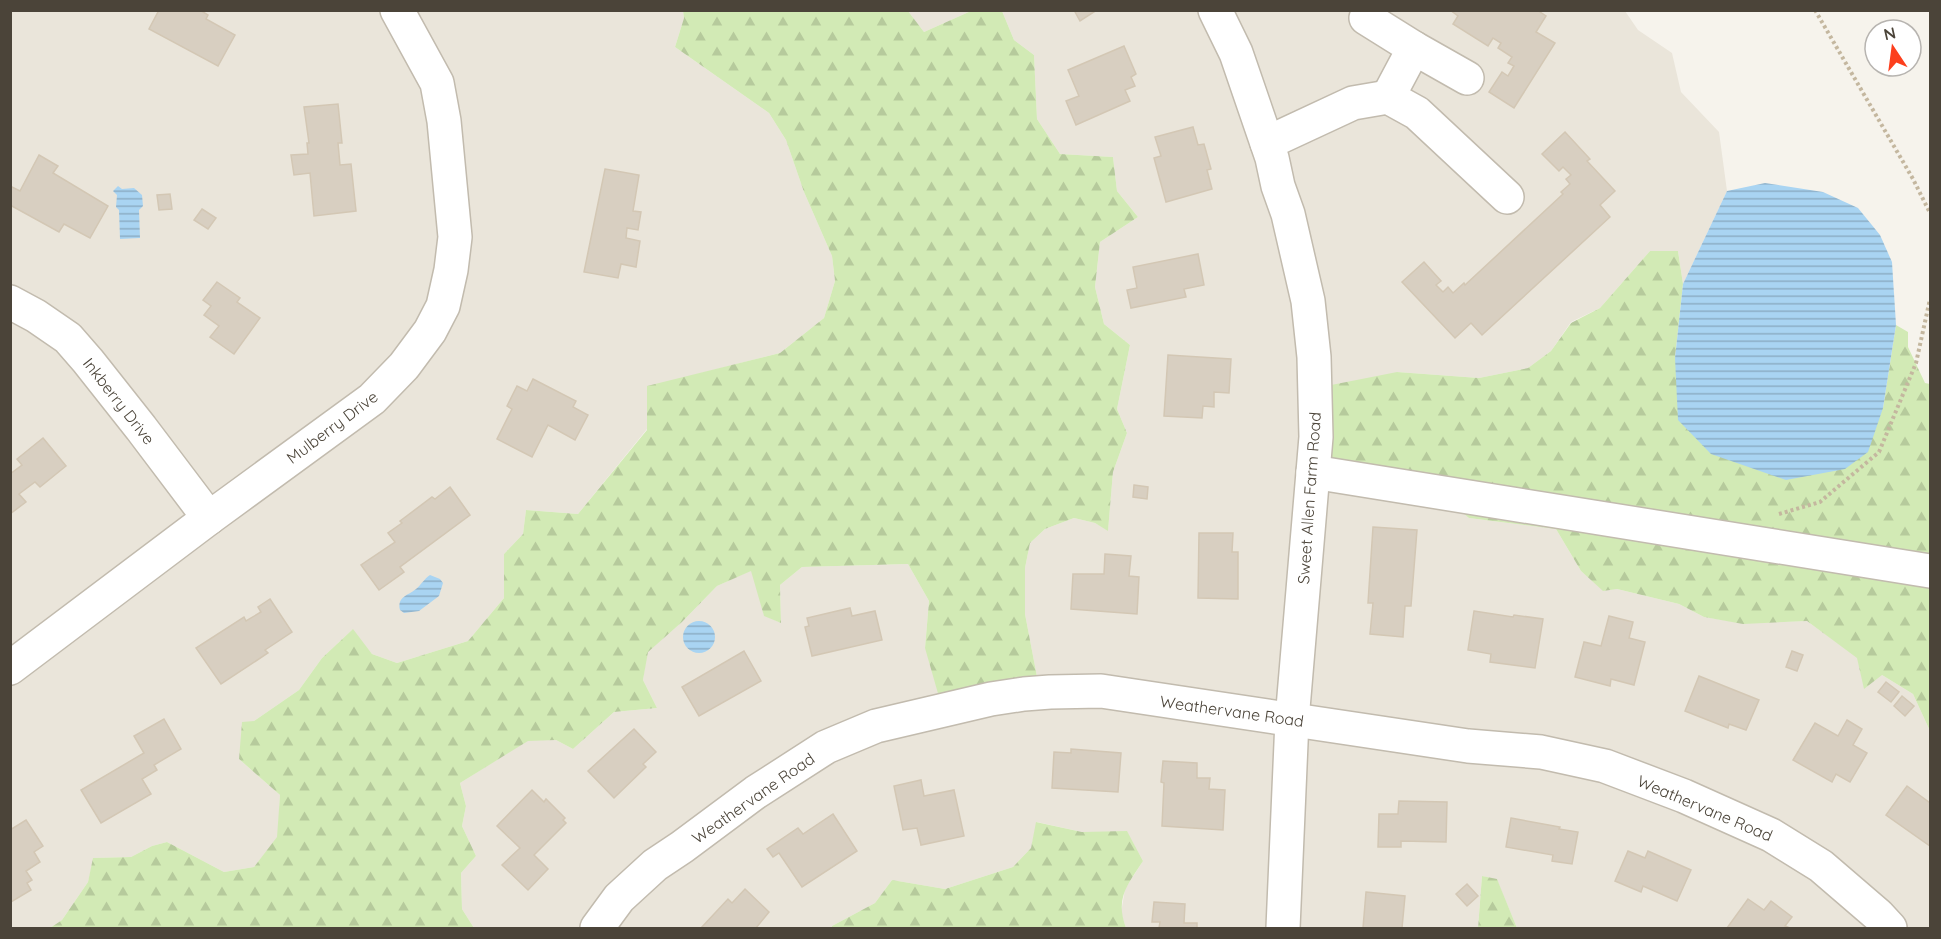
<svg xmlns="http://www.w3.org/2000/svg" width="1941" height="939" font-family="Quicksand,sans-serif">
  <style>
    .residential { fill: #eae5da }
    .forest { fill: url(#forest-firs) }
    .water { fill: url(#water-rules) }
    .building { fill: #d8cfc1; stroke: #d3c7b4; stroke-width: 1.5 }
    .lines { fill: none; stroke-linecap: round; stroke-linejoin: round }
    .minor-casing { stroke: #c2bbae; stroke-width: 36 }
    .path { stroke: #c4b79f; stroke-width: 4; stroke-dasharray: 3 3; stroke-linecap: butt }
    .minor { stroke: #fff; stroke-width: 33 }
    .labels { text-anchor: middle; stroke-width: 5; stroke-linejoin: round; paint-order: stroke }
    .street-label { font-size: 16px; fill: #4b4439; stroke: #fff }
  </style>
  <defs>
    <pattern id="forest-firs" width="22" height="20" patternUnits="userSpaceOnUse" patternTransform="scale(1.5)"><rect width="22" height="20" fill="#d2eab5"/><path d="M5 1l3.5 6h-7zM16 11l3.5 6h-7z" fill="#b6ca9c"/></pattern>
    <pattern id="water-rules" width="6" height="5" patternUnits="userSpaceOnUse" patternTransform="scale(1.5)"><rect width="6" height="5" fill="#a9d4f2"/><path d="M0 2.5h6" fill="none" stroke="#8caec5"/></pattern>
  </defs>
  <rect width="100%" height="100%" fill="#f6f3ec"/>
  <!-- residential -->
  <g class="residential">
    <polygon points="10,11 683,11 684,18 675,47 769,113 786,140 804,192 832,256 835,281 824,318 780,353 647,387 647,429 578,514 526,510 523,534 504,554 504,598 468,641 397,663 372,654 352,630 322,658 299,690 254,721 239,759 280,795 278,837 254,867 224,872 167,842 152,846 131,857 94,858 88,882 62,920 50,928 10,928"/>
    <polygon points="908,11 971,11 924,32"/>
    <polygon points="1002,11 1625,11 1638,30 1672,53 1681,92 1719,132 1727,191 1683,284 1678,251 1650,251 1600,308 1571,322 1551,351 1528,368 1479,378 1397,372 1376,483 1411,470 1431,475 1469,518 1556,529 1581,571 1603,590 1617,589 1679,604 1704,617 1742,623 1807,621 1882,675 1913,694 1930,731 1930,928 1517,928 1497,880 1482,876 1478,928 1126,928 1121,913 1125,889 1143,861 1127,832 1082,832 1037,822 1031,848 1013,867 945,889 892,880 875,903 832,926 832,928 474,928 462,909 461,873 476,856 462,826 466,806 460,783 528,740 556,740 573,749 614,712 657,708 643,680 647,652 682,622 717,586 752,570 764,615 781,623 780,585 802,567 908,564 929,601 925,648 1038,682 1025,614 1025,568 1030,543 1045,529 1074,518 1095,523 1108,530 1113,472 1127,433 1117,409 1130,345 1104,324 1095,287 1100,242 1138,217 1117,191 1113,157 1060,154 1037,119 1034,55 1014,40"/>
  </g>
  <!-- forest -->
  <g class="forest">
    <polygon points="683,11 908,11 924,32 971,11 1002,11 1014,40 1034,55 1037,119 1060,154 1113,157 1117,191 1138,217 1100,242 1095,287 1104,324 1130,345 1117,409 1127,433 1113,472 1108,531 1095,523 1074,518 1045,529 1030,543 1025,568 1025,614 1038,682 941,704 925,648 929,601 908,564 802,567 780,585 781,623 764,616 751,571 717,586 682,622 648,652 643,680 657,708 614,712 573,749 556,740 528,741 460,783 466,806 462,826 476,856 461,873 462,909 474,928 50,928 62,920 88,882 93,858 131,857 152,846 167,842 224,872 254,867 277,837 280,795 239,759 242,722 254,721 299,690 322,658 353,629 372,654 397,663 468,641 504,598 504,554 523,534 526,510 578,514 647,430 647,386 780,353 824,318 835,281 832,256 804,192 786,140 769,113 675,47 684,18"/>
    <polygon points="1650,251 1678,251 1683,284 1675,358 1883,408 1896,325 1908,332 1908,347 1925,383 1930,384 1930,731 1913,694 1882,675 1864,689 1857,658 1807,621 1743,624 1704,617 1679,604 1617,589 1603,591 1581,571 1556,529 1469,518 1456,507 1431,475 1411,470 1377,483 1313,476 1316,388 1397,372 1479,378 1528,368 1551,351 1571,323 1600,308"/>
    <path d="M1036 822 1082 832 1127 831 1143 861C1127 886 1115 898 1126 928H832V926L875 903 892 880 945 889 1013 867 1031 848Z"/>
    <polygon points="1482,876 1497,879 1517,928 1478,928"/>
  </g>
  <!-- water -->
  <g class="water">
    <polygon points="1765,183 1823,192 1858,208 1880,235 1892,262 1896,325 1883,408 1868,452 1845,469 1786,480 1711,454 1678,420 1675,358 1683,284 1727,191"/>
    <polygon points="118,186 122,189 134,188 142,195 143,206 139,210 140,238 120,239 119,210 116,207 117,195 113,191"/>
    <path d="M430 575 440 579 443 583 439 596 419 611 404 613 400 610C397 597 407 596 416 589 421 585 424 579 430 575Z"/>
    <circle cx="699" cy="637" r="16"/>
  </g>
  <!-- building -->
  <g class="building">
    <polygon points="159,10 200,10 208,15 206,19 235,35 218,66 149,29"/>
    <polygon points="1074,10 1097,10 1080,21"/>
    <polygon points="1450,10 1537,10 1546,16 1536,32 1555,43 1514,108 1489,92 1502,72 1508,76 1514,66 1508,63 1512,57 1498,48 1501,43 1493,38 1488,46 1453,24 1458,16"/>
    <polygon points="1124,46 1136,74 1131,77 1135,86 1125,90 1130,101 1076,125 1066,101 1079,96 1068,70"/>
    <polygon points="338,104 342,143 338,143 340,165 351,164 356,211 314,216 310,173 294,175 291,155 308,154 307,143 309,143 304,107"/>
    <polygon points="1193,127 1198,145 1204,144 1211,169 1207,170 1212,189 1166,202 1154,158 1161,156 1155,137"/>
    <polygon points="1565,132 1590,159 1587,161 1615,191 1600,205 1610,217 1482,335 1471,323 1455,338 1402,282 1424,262 1441,281 1436,285 1443,292 1448,287 1453,293 1464,283 1465,285 1563,194 1561,192 1570,184 1566,179 1571,175 1563,167 1559,171 1542,154"/>
    <polygon points="39,155 58,166 53,173 108,206 90,238 64,224 59,232 10,205 10,190 12,187 20,191"/>
    <polygon points="605,169 639,175 633,211 641,212 638,230 627,228 626,238 640,241 636,267 621,264 618,278 584,272"/>
    <polygon points="170,194 172,209 159,210 157,195"/>
    <polygon points="202,209 216,218 208,229 194,220"/>
    <polygon points="1198,254 1204,285 1184,289 1186,297 1131,308 1127,290 1137,288 1133,267"/>
    <polygon points="217,282 240,298 237,302 260,318 234,354 210,337 219,326 204,315 211,306 203,300"/>
    <polygon points="1168,355 1231,359 1229,393 1214,392 1214,407 1203,406 1202,418 1164,416"/>
    <polygon points="533,379 576,401 573,407 588,415 575,440 548,425 532,457 497,439 512,409 507,406 517,386 527,391"/>
    <polygon points="43,438 66,466 40,487 35,482 19,494 26,502 10,514 10,474 22,465 17,459"/>
    <polygon points="1134,485 1148,487 1147,499 1133,497"/>
    <polygon points="450,487 470,515 400,567 404,572 379,590 361,565 395,542 388,533 402,523 400,521 432,497 435,499"/>
    <polygon points="1373,527 1417,530 1411,606 1405,606 1403,637 1370,634 1373,603 1368,603"/>
    <polygon points="1199,533 1233,533 1232,552 1238,552 1238,599 1198,598"/>
    <polygon points="1105,554 1131,556 1129,576 1139,577 1137,614 1071,609 1073,574 1104,574"/>
    <polygon points="270,599 292,632 265,650 268,653 221,684 196,648 244,617 246,621 261,612 258,607"/>
    <polygon points="850,608 852,616 875,611 882,640 812,656 805,627 809,626 807,618"/>
    <polygon points="1474,611 1513,617 1514,615 1543,619 1535,668 1490,662 1491,654 1468,650"/>
    <polygon points="1609,616 1633,622 1629,638 1645,642 1634,685 1611,679 1610,686 1575,677 1584,642 1601,646"/>
    <polygon points="744,651 761,681 699,716 682,687"/>
    <polygon points="1792,651 1803,655 1797,671 1786,667"/>
    <polygon points="1699,676 1759,700 1746,730 1729,724 1728,728 1685,711"/>
    <polygon points="1886,682 1899,692 1891,702 1878,692"/>
    <polygon points="1902,696 1914,706 1905,716 1894,706"/>
    <polygon points="164,719 181,749 154,765 157,770 142,779 151,794 101,823 81,790 144,753 134,736"/>
    <polygon points="1847,720 1862,729 1853,745 1867,753 1850,782 1836,774 1832,782 1793,760 1815,723 1838,736"/>
    <polygon points="634,729 656,752 643,764 646,767 614,798 588,771"/>
    <polygon points="1071,749 1121,753 1118,792 1052,788 1054,752 1071,753"/>
    <polygon points="1163,761 1197,763 1197,778 1210,778 1209,789 1225,790 1223,830 1162,826 1164,783 1161,782"/>
    <polygon points="921,780 924,796 954,790 964,836 921,845 917,828 903,830 894,786"/>
    <polygon points="1907,786 1930,803 1930,846 1886,815"/>
    <polygon points="532,790 544,802 546,799 565,818 563,820 566,823 534,855 548,869 528,890 502,865 520,848 497,826"/>
    <polygon points="1399,801 1447,802 1446,842 1401,841 1401,847 1378,847 1379,814 1398,814"/>
    <polygon points="833,814 857,851 802,887 779,853 773,857 767,849 798,828 803,834"/>
    <polygon points="1511,818 1560,827 1559,829 1578,832 1572,864 1552,861 1553,855 1506,847"/>
    <polygon points="26,820 43,846 34,852 40,862 26,871 32,880 27,883 31,890 11,902 10,830"/>
    <polygon points="1628,851 1645,858 1648,851 1691,870 1677,901 1643,886 1641,892 1615,881"/>
    <polygon points="1467,884 1478,896 1467,906 1456,894"/>
    <polygon points="745,889 769,912 756,928 701,928 728,899 732,903"/>
    <polygon points="1366,892 1405,896 1402,928 1363,928"/>
    <polygon points="1748,899 1764,910 1771,901 1792,917 1785,926 1790,928 1727,928"/>
    <polygon points="1154,902 1185,904 1184,923 1197,923 1197,928 1159,928 1160,922 1152,922"/>
  </g>
  <g class="lines">
    <!-- minor casing -->
    <g class="minor-casing">
      <g id="minor">
        <polyline points="1215,10 1236,53 1272,158 1278,186 1288,214 1308,301 1314,357 1316,437 1292,720 1283,928"/>
        <polyline points="1366,18 1414,48 1388,97"/>
        <polyline points="1414,48 1467,78"/>
        <polyline points="1267,143 1353,103 1388,97 1417,113 1507,197"/>
        <polyline points="10,302 36,316 68,338 88,361 141,428 209,518"/>
        <polyline points="1313,472 1930,571"/>
        <polyline points="10,668 209,518 372,399 404,366 430,331 443,306 451,270 455,237 444,121 437,83 397,10"/>
        <polyline points="597,928 619,898 655,865 682,847 756,792 826,747 876,726 991,699 1024,694 1050,692 1101,691 1468,746 1541,752 1605,766 1684,796 1771,835 1821,866 1878,915 1890,928"/>
      </g>
    </g>
    <!-- path -->
    <g class="path">
      <polyline points="1815,10 1913,179 1930,213"/>
      <polyline points="1779,514 1820,502 1879,452 1916,363 1930,299"/>
    </g>
    <!-- minor -->
    <use href="#minor" class="minor"/>
  </g>
  <g class="labels">
    <!-- street labels -->
    <g class="street-label">
      <text transform="translate(119 401) rotate(52)" y="6">Inkberry Drive</text>
      <text transform="translate(332 427) rotate(-37)" y="6">Mulberry Drive</text>
      <text transform="translate(1309 498) rotate(-86)" y="6">Sweet Allen Farm Road</text>
      <text transform="translate(1232 711) rotate(8)" y="6">Weathervane Road</text>
      <text transform="translate(753 798) rotate(-35)" y="6">Weathervane Road</text>
      <text transform="translate(1705 808) rotate(23)" y="6">Weathervane Road</text>
    </g>
  </g>
  <!-- border -->
  <rect width="1941" height="939" fill="none" stroke="#4b4439" stroke-width="24"/>
  <!-- north arrow -->
  <g transform="translate(1893 48) rotate(347)"><circle r="28" fill="#ffffff" stroke="#b7b4b0" stroke-width="1.5"/>
  <path d="M0-4.5L10 22L0 15L-10 22Z" fill="#fc3f1d"/>
  <text y="-9" font-size="16" font-weight="bold" text-anchor="middle" fill="#4b4439">N</text>
  </g>
</svg>
